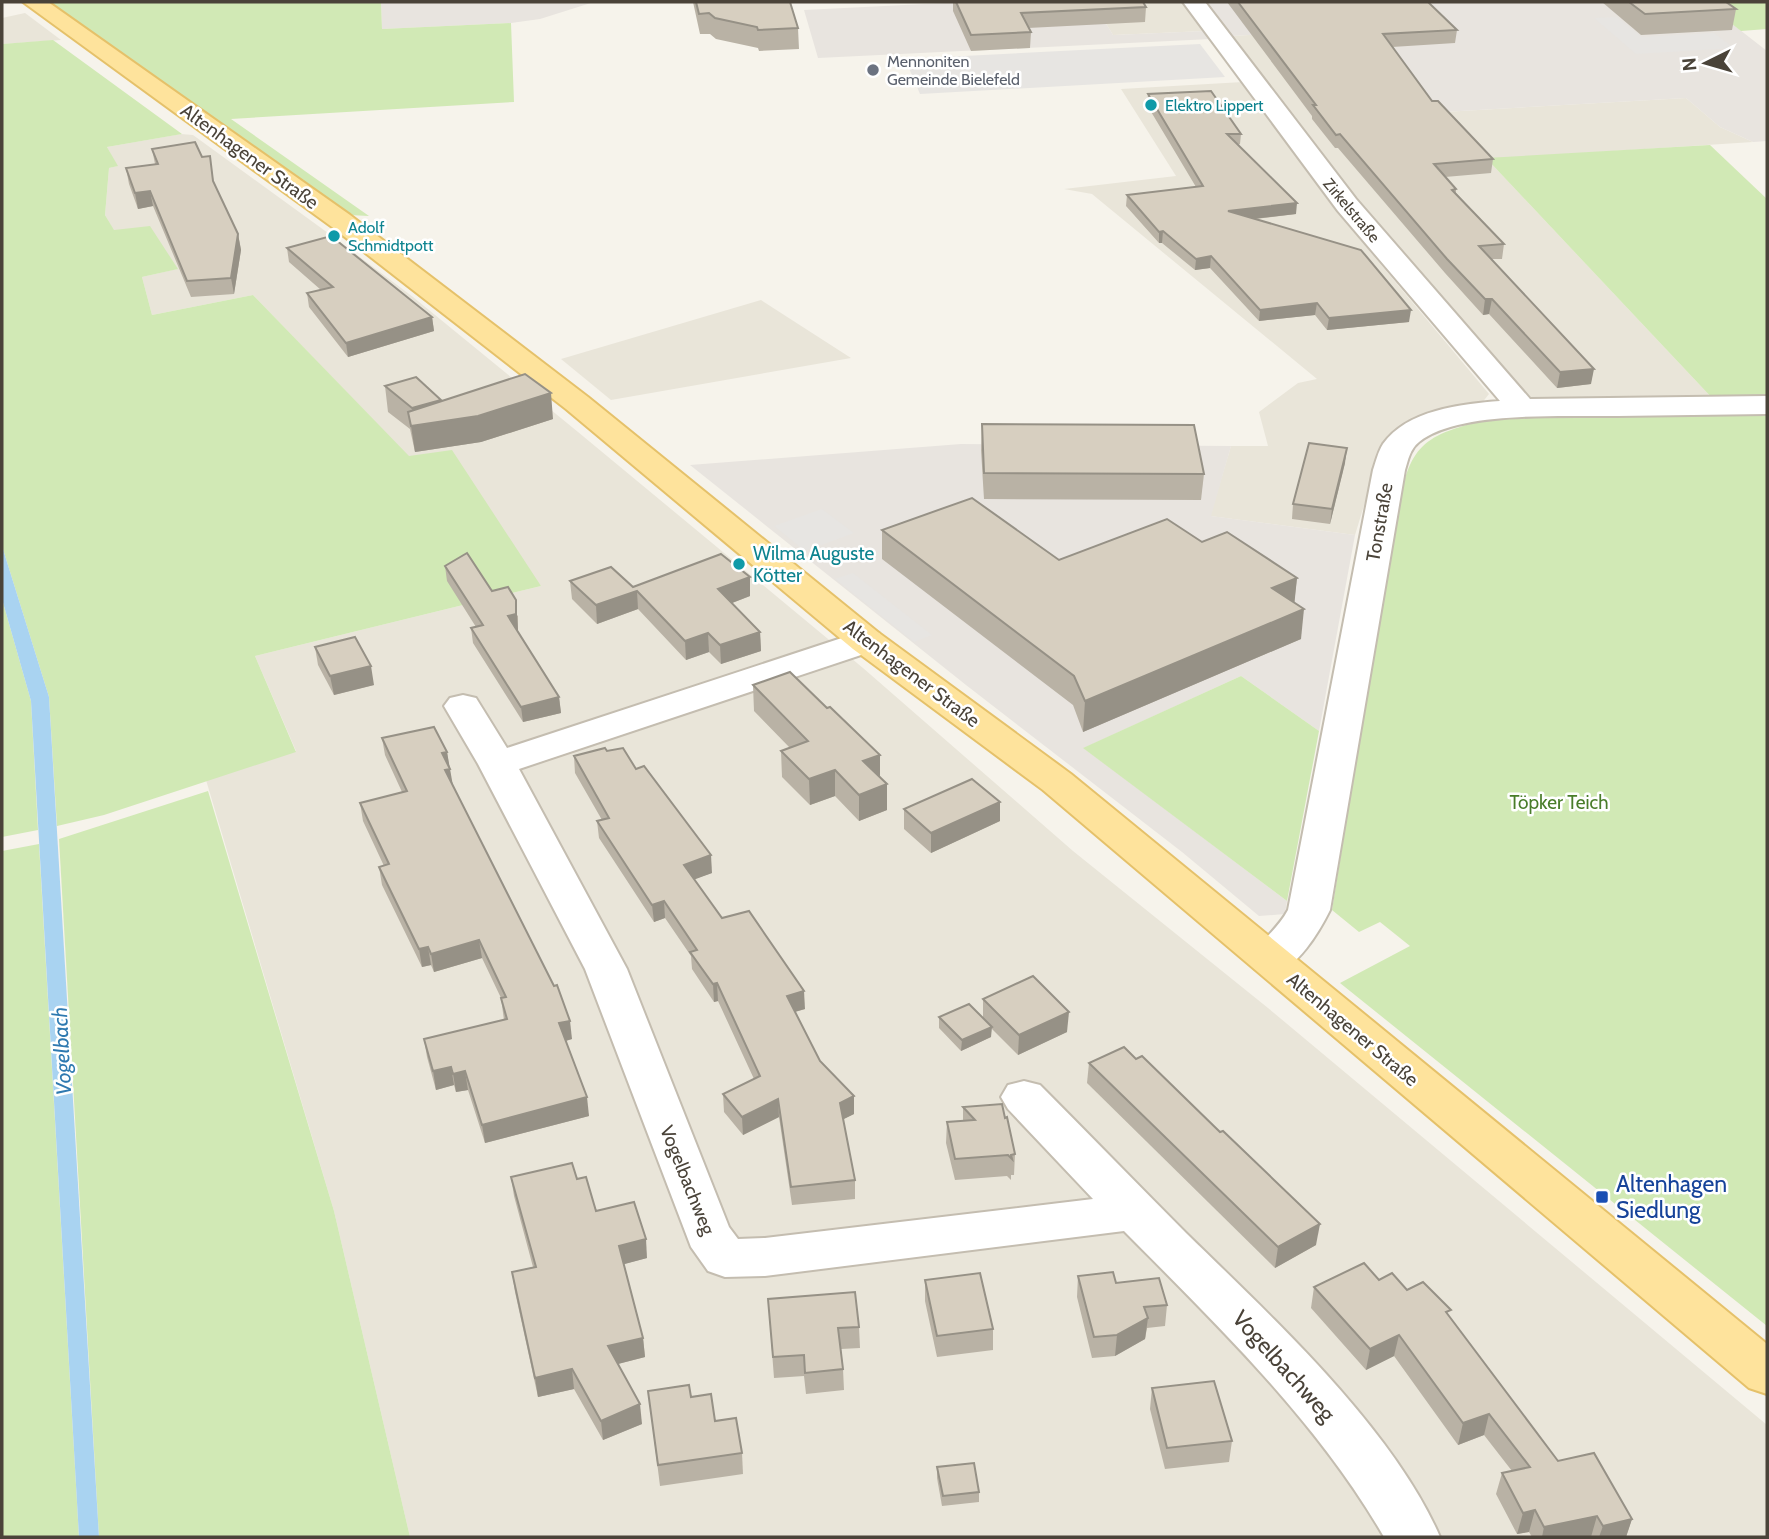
<svg xmlns="http://www.w3.org/2000/svg" width="1769" height="1539" font-family="Cabin,sans-serif">
  <style>
    .residential { fill: #e9e5d9 }
    .industrial { fill: #e8e4df }
    .green { fill: #d1e9b5 }
    .parking { fill: #e7e5e2 }
    .water { fill: #a9d3f1 }
    .lines { fill: none; stroke-linecap: round; stroke-linejoin: round }
    .minor-casing { stroke: #c4bdb0; stroke-width: 4 }
    .major-casing { stroke: #e5c16a; stroke-width: 4 }
    .minor { fill: #fff; fill-rule: evenodd }
    .major { fill: #fee39c; fill-rule: evenodd }
    .wall { fill: #b9b2a5 }
    .shaded-wall { fill: #969186 }
    .building { fill: #d7cfc0; stroke: #969186; stroke-width: 2 }
    .worship-dot { fill: #6b7280; stroke: #fff; stroke-width: 2.5 }
    .culture-dot { fill: #0f9aa8; stroke: #fff; stroke-width: 2.5 }
    .transit-dot { fill: #1a4fb4; stroke: #fff; stroke-width: 2.5 }
    .labels { text-anchor: middle; stroke-width: 5; stroke-linejoin: round; paint-order: stroke }
    .far-worship-label { font-size: 16px; fill: #5b616d; stroke: #fff; text-anchor: start }
    .far-culture-label { font-size: 16px; fill: #0d838f; stroke: #fff; text-anchor: start }
    .far-street-label { font-size: 16px; fill: #4a4339; stroke: #fff }
    .street-label { font-size: 19px; fill: #4a4339; stroke: #fff }
    .culture-label { font-size: 19px; fill: #0d838f; stroke: #fff; text-anchor: start }
    .park-label { font-size: 19px; fill: #497d2a; stroke: #fff }
    .water-label { font-size: 21px; font-style: italic; fill: #2e79b0; stroke: #fff }
    .near-transit-label { font-size: 23px; fill: #164399; stroke: #fff; text-anchor: start }
    .near-street-label { font-size: 23px; fill: #4a4339; stroke: #fff }
  </style>
  <rect width="100%" height="100%" fill="#f6f3eb"/>
  <!-- residential -->
  <g class="residential">
    <polygon points="1093,2 1183,2 1205,31 1113,35"/>
    <polygon points="25,13 61,40 2,44 2,18"/>
    <polygon points="1365,29 1443,112 1686,98 1720,127 1753,142 1487,159 1713,399 1539,402 1525,396 1359,206 1231,36"/>
    <polygon points="1243,82 1332,206 1489,394 1481,404 1382,446 1355,535 1210,516 1231,446 1268,446 1259,412 1298,383 1317,379 1092,194 1064,189 1176,176 1121,89"/>
    <polygon points="181,134 193,135 328,233 413,297 578,432 863,668 1073,851 1268,1008 1767,1425 1767,1537 410,1537 334,1211 206,780 296,751 255,656 541,586 409,457 253,295 152,315 142,277 177,269 114,231 105,215 109,168 117,166 107,147"/>
    <polygon points="761,300 851,358 611,400 561,359"/>
  </g>
  <!-- industrial -->
  <g class="industrial">
    <polygon points="381,2 594,2 540,19 511,23 382,29"/>
    <polygon points="965,2 1093,2 1113,35 1205,31 1211,39 818,58 804,10"/>
    <polygon points="1204,2 1704,2 1767,51 1767,141 1753,142 1720,127 1686,98 1443,112 1365,29 1231,36"/>
    <polygon points="961,444 1231,446 1211,516 1355,535 1319,731 1241,676 1084,748 1287,901 1285,914 1259,916 1182,852 966,685 690,465"/>
  </g>
  <!-- green -->
  <g class="green">
    <polygon points="48,2 381,2 382,29 511,23 514,102 231,119 369,216 349,215"/>
    <polygon points="1704,2 1767,2 1767,29 1741,31"/>
    <polygon points="53,40 182,134 107,147 118,166 109,168 105,215 114,230 150,226 178,269 142,277 152,315 253,295 409,456 452,450 541,586 255,656 296,752 104,815 57,826 49,697 2,546 2,44"/>
    <polygon points="1710,145 1767,199 1767,397 1713,399 1486,158"/>
    <path d="M1767 411V1326L1340 983 1410 946 1380 922 1359 932 1332 910 1393 530C1410 449 1411 436 1496 418Z"/>
    <polygon points="2,599 31,701 38,830 2,837"/>
    <polygon points="1241,676 1319,731 1287,901 1083,748"/>
    <polygon points="208,791 334,1211 410,1537 99,1537 59,839"/>
    <polygon points="39,844 79,1537 2,1537 2,851"/>
  </g>
  <!-- parking -->
  <g class="parking">
    <polygon points="1617,17 1642,37 1714,33 1734,48 1636,54 1594,18"/>
    <polygon points="1200,44 1225,77 920,94 905,59"/>
    <polygon points="822,509 854,533 805,551 774,526"/>
    <polygon points="853,573 932,635 914,642 835,579"/>
  </g>
  <!-- water -->
  <polygon class="water" points="2,546 49,697 99,1537 79,1537 31,701 2,599"/>
  <g class="lines">
    <!-- minor casing -->
    <g class="minor-casing">
      <g id="minor">
        <path d="M1183 2H1205L1356 199 1530 399 1767 396V414C1717 415 1667 415 1617 416 1567 417 1458 410 1419 442 1410 449 1408 460 1405 470L1330 910C1320 930 1296 972 1271 973 1266 973 1260 970 1255 969L1249 959C1260 941 1278 929 1288 910L1373 470C1376 461 1378 452 1383 444 1407 410 1461 404 1500 401L1338 211Z"/>
        <path d="M866 630 879 633 884 641 879 649 519 769 627 969 729 1227 738 1239 765 1238 1093 1199 1008 1109 1001 1097 1008 1085 1024 1081 1040 1085C1089 1134 1137 1184 1186 1233 1271 1316 1393 1428 1440 1537H1384C1317 1421 1218 1326 1124 1231L765 1276 725 1277 708 1271 691 1247 585 969 478 764 444 706 450 698 463 695 476 698 507 748Z"/>
      </g>
    </g>
    <!-- major casing -->
    <g class="major-casing">
      <polygon id="major" points="23,2 48,2 350,215 588,397 879,633 1071,774 1767,1344 1767,1394 1749,1388 1043,790 853,649 566,409 332,227"/>
    </g>
    <!-- minor -->
    <use href="#minor" class="minor"/>
    <!-- major -->
    <use href="#major" class="major"/>
  </g>
  <!-- wall -->
  <g class="wall">
    <polygon points="693,2 790,2 798,28 799,49 759,51 758,48 716,39 710,34 700,34"/>
    <polygon points="953,2 1143,2 1146,7 1145,22 1028,28 1031,32 1030,48 971,51 953,11"/>
    <polygon points="1227,2 1428,2 1457,30 1455,43 1392,47 1432,101 1493,159 1491,173 1445,177 1456,189 1456,193 1504,244 1502,259 1492,259 1591,384 1557,388 1489,314 1483,315 1445,273 1338,148 1335,148 1312,119 1312,116"/>
    <polygon points="1602,2 1726,2 1736,9 1732,30 1641,35"/>
    <polygon points="1148,94 1241,134 1240,144 1237,145 1296,214 1255,219 1409,322 1327,330 1315,315 1259,321 1210,268 1195,270 1162,243 1159,243 1126,206 1127,195 1196,187 1147,105"/>
    <polygon points="152,149 202,157 210,156 214,184 238,234 241,250 234,294 191,297 153,206 138,209 129,184 126,168 155,164"/>
    <polygon points="287,248 432,317 434,331 348,357 309,307 307,293 321,290 289,262"/>
    <polygon points="385,386 441,400 441,401 553,419 481,442 415,452 410,429 388,412"/>
    <polygon points="982,424 1204,474 1201,500 984,499 981,450"/>
    <polygon points="1345,463 1330,524 1292,519 1293,504"/>
    <polygon points="882,530 1059,560 1202,542 1297,578 1294,603 1301,639 1083,732 1073,705 882,559"/>
    <polygon points="445,566 492,591 518,616 518,630 517,630 559,697 561,713 523,722 473,643 471,628 476,627 447,581"/>
    <polygon points="750,577 750,596 732,603 760,632 761,651 721,664 709,652 686,660 638,609 597,624 572,599 570,581 633,587"/>
    <polygon points="315,647 374,685 334,695 318,665"/>
    <polygon points="753,685 827,708 880,755 880,777 887,810 859,821 835,796 810,805 782,777 781,751 790,748 754,711"/>
    <polygon points="382,738 447,752 452,784 572,1039 566,1041 589,1116 485,1143 468,1090 456,1092 454,1085 436,1090 427,1057 424,1039 504,1020 501,998 482,958 434,972 431,965 422,967 382,885 379,867 384,866 363,821 360,803 402,792 385,755"/>
    <polygon points="607,751 636,769 712,873 694,879 722,918 805,1009 795,1012 820,1061 854,1096 854,1114 843,1119 855,1180 855,1199 792,1205 779,1117 743,1135 724,1112 723,1094 754,1079 718,1001 714,1002 692,969 691,956 665,918 654,922 599,838 597,821 602,820 575,773 574,756"/>
    <polygon points="1000,802 1000,821 931,853 904,829 904,809"/>
    <polygon points="983,999 1067,1032 1018,1055 991,1028 991,1037 961,1051 939,1028 939,1017 983,1018"/>
    <polygon points="1136,1059 1220,1132 1316,1245 1275,1268 1087,1083 1089,1063"/>
    <polygon points="963,1107 1005,1118 1015,1154 1014,1175 1011,1175 1011,1180 1007,1176 955,1180 946,1143 947,1122 963,1121"/>
    <polygon points="511,1177 577,1179 596,1211 647,1258 624,1264 643,1338 645,1357 618,1364 642,1424 603,1440 574,1389 538,1397 515,1292 512,1272 533,1267 514,1196"/>
    <polygon points="1078,1276 1116,1283 1167,1305 1165,1326 1147,1328 1145,1339 1115,1356 1092,1358 1077,1297"/>
    <polygon points="925,1280 993,1329 993,1350 937,1357 925,1301"/>
    <polygon points="1379,1280 1407,1290 1449,1317 1558,1461 1632,1519 1626,1537 1532,1537 1529,1532 1517,1534 1496,1494 1502,1473 1512,1471 1484,1435 1458,1445 1394,1356 1366,1370 1311,1308 1314,1287"/>
    <polygon points="768,1299 859,1327 860,1348 841,1349 843,1369 844,1390 806,1394 804,1376 774,1378"/>
    <polygon points="1152,1388 1232,1441 1229,1462 1165,1469 1150,1409"/>
    <polygon points="648,1391 691,1397 715,1421 742,1453 743,1474 660,1486"/>
    <polygon points="937,1467 979,1492 979,1502 942,1506 937,1478"/>
  </g>
  <!-- shaded-wall -->
  <g class="shaded-wall">
    <polygon points="150,191 153,206 138,209 135,193"/>
    <polygon points="1297,203 1296,214 1227,222 1228,211"/>
    <polygon points="1163,231 1162,243 1159,243 1159,232"/>
    <polygon points="238,234 241,250 234,294 231,278"/>
    <polygon points="1211,256 1210,268 1195,270 1196,259"/>
    <polygon points="1485,299 1492,299 1489,314 1483,315"/>
    <polygon points="1317,303 1315,315 1259,321 1260,310"/>
    <polygon points="1411,310 1409,322 1327,330 1329,318"/>
    <polygon points="432,317 434,331 348,357 346,343"/>
    <polygon points="1594,369 1591,384 1557,388 1560,372"/>
    <polygon points="551,393 553,419 481,442 415,452 411,426 414,426 412,408 441,400 444,421"/>
    <polygon points="1347,448 1345,463 1330,524 1332,509"/>
    <polygon points="750,577 750,596 719,608 718,589"/>
    <polygon points="1297,578 1294,607 1272,588"/>
    <polygon points="637,591 638,609 597,624 596,605"/>
    <polygon points="516,600 518,630 510,632 508,616"/>
    <polygon points="1304,609 1301,639 1083,732 1085,701"/>
    <polygon points="760,632 761,651 721,664 720,645"/>
    <polygon points="708,633 709,652 686,660 685,641"/>
    <polygon points="371,666 374,685 334,695 330,676"/>
    <polygon points="559,697 561,713 523,722 521,707"/>
    <polygon points="447,752 453,786 448,787 442,753"/>
    <polygon points="880,755 880,781 863,761"/>
    <polygon points="835,770 835,796 810,805 809,779"/>
    <polygon points="887,784 887,810 859,821 859,795"/>
    <polygon points="1000,802 1000,821 931,853 931,833"/>
    <polygon points="711,855 712,873 685,883 684,865"/>
    <polygon points="664,901 665,918 654,922 652,905"/>
    <polygon points="479,940 482,958 434,972 431,954"/>
    <polygon points="428,947 431,965 422,967 419,949"/>
    <polygon points="717,983 718,1001 714,1002 713,984"/>
    <polygon points="804,991 805,1009 787,1014 787,996"/>
    <polygon points="1069,1012 1067,1032 1018,1055 1019,1035"/>
    <polygon points="570,1021 572,1039 561,1042 559,1023"/>
    <polygon points="992,1027 991,1037 961,1051 962,1040"/>
    <polygon points="451,1067 454,1085 436,1090 433,1071"/>
    <polygon points="465,1071 468,1090 456,1092 453,1074"/>
    <polygon points="854,1096 854,1114 840,1121 840,1103"/>
    <polygon points="587,1097 589,1116 485,1143 482,1125"/>
    <polygon points="778,1099 779,1117 743,1135 742,1117"/>
    <polygon points="1320,1224 1316,1245 1275,1268 1278,1247"/>
    <polygon points="646,1239 647,1258 621,1265 619,1246"/>
    <polygon points="1148,1318 1145,1339 1115,1356 1117,1335"/>
    <polygon points="1399,1335 1394,1356 1366,1370 1370,1349"/>
    <polygon points="643,1338 645,1357 610,1366 608,1346"/>
    <polygon points="572,1369 574,1389 538,1397 535,1378"/>
    <polygon points="640,1404 642,1424 603,1440 601,1421"/>
    <polygon points="1489,1414 1484,1435 1458,1445 1463,1423"/>
    <polygon points="1535,1510 1529,1532 1517,1534 1523,1513"/>
    <polygon points="1597,1516 1591,1537 1542,1537 1544,1527"/>
    <polygon points="1632,1519 1626,1537 1599,1537 1603,1526"/>
  </g>
  <!-- building -->
  <g class="building">
    <polygon points="696,2 790,2 798,28 758,30 757,27 715,18 709,13 699,14"/>
    <polygon points="956,2 1143,2 1146,7 1021,13 1031,32 971,35"/>
    <polygon points="1238,2 1428,2 1457,30 1383,34 1432,101 1438,101 1493,159 1434,164 1456,189 1452,190 1504,244 1479,246 1594,369 1560,372 1492,299 1485,299 1447,259 1340,134 1336,135 1313,105 1316,105"/>
    <polygon points="1629,2 1726,2 1736,9 1645,14"/>
    <polygon points="1211,91 1241,134 1227,134 1297,203 1228,211 1361,250 1411,310 1329,318 1317,303 1260,310 1211,256 1196,259 1163,231 1159,232 1127,195 1203,186 1148,94"/>
    <polygon points="195,142 202,157 210,156 213,181 238,234 231,278 187,281 150,191 135,193 126,168 158,164 152,149"/>
    <polygon points="331,236 432,317 346,343 307,293 333,287 287,248"/>
    <polygon points="525,374 551,393 478,416 411,426 408,412"/>
    <polygon points="416,377 441,400 412,408 385,386"/>
    <polygon points="982,424 1194,425 1204,474 984,473"/>
    <polygon points="1309,443 1347,448 1332,509 1293,504"/>
    <polygon points="972,498 1059,560 1167,519 1202,542 1227,532 1297,578 1272,588 1304,609 1085,701 1074,676 882,530"/>
    <polygon points="467,553 492,591 508,587 516,600 516,614 508,616 559,697 521,707 471,628 483,625 445,566"/>
    <polygon points="721,554 750,577 718,589 760,632 720,645 708,633 685,641 637,591 596,605 570,581 611,567 633,587"/>
    <polygon points="355,637 371,666 330,676 315,647"/>
    <polygon points="790,672 827,708 830,707 880,755 863,761 887,784 859,795 835,770 809,779 781,751 808,741 753,685"/>
    <polygon points="434,727 447,752 442,753 450,769 445,770 554,986 557,985 570,1021 559,1023 587,1097 482,1125 465,1071 453,1074 451,1067 433,1071 424,1039 507,1019 501,998 506,997 479,940 431,954 428,947 419,949 379,867 389,864 360,803 407,791 382,738"/>
    <polygon points="605,748 607,751 623,748 636,769 644,766 711,855 684,865 722,918 749,911 804,991 787,996 820,1061 854,1096 840,1103 855,1180 791,1187 778,1099 742,1117 723,1094 760,1076 717,983 713,984 690,952 697,950 664,901 652,905 597,821 609,818 574,756"/>
    <polygon points="972,779 1000,802 931,833 904,809"/>
    <polygon points="1033,976 1069,1012 1019,1035 983,999"/>
    <polygon points="969,1004 992,1027 962,1040 939,1017"/>
    <polygon points="1124,1047 1136,1059 1142,1056 1220,1132 1223,1131 1320,1224 1278,1247 1089,1063"/>
    <polygon points="1002,1104 1005,1118 1007,1117 1015,1154 1011,1155 1012,1159 1008,1155 955,1159 947,1122 975,1120 963,1107"/>
    <polygon points="572,1163 577,1179 586,1177 596,1211 634,1202 646,1239 619,1246 643,1338 608,1346 640,1404 601,1421 572,1369 535,1378 512,1272 536,1267 511,1177"/>
    <polygon points="1364,1263 1379,1280 1392,1273 1407,1290 1423,1282 1451,1310 1446,1312 1558,1461 1594,1453 1632,1519 1603,1526 1597,1516 1544,1527 1535,1510 1523,1513 1502,1473 1530,1467 1489,1414 1463,1423 1399,1335 1370,1349 1314,1287"/>
    <polygon points="1113,1272 1116,1283 1159,1278 1167,1305 1144,1307 1148,1318 1117,1335 1094,1337 1078,1276"/>
    <polygon points="980,1273 993,1329 937,1336 925,1280"/>
    <polygon points="855,1292 859,1327 838,1328 843,1369 805,1373 804,1355 773,1357 768,1299"/>
    <polygon points="1214,1381 1232,1441 1167,1448 1152,1388"/>
    <polygon points="689,1385 691,1397 711,1394 715,1421 736,1418 742,1453 658,1465 648,1391"/>
    <polygon points="974,1463 979,1492 943,1496 937,1467"/>
  </g>
  <!-- markers -->
  <circle class="worship-dot" cx="873" cy="70" r="7"/>
  <g class="culture-dot">
    <circle cx="1151" cy="105" r="7"/>
    <circle cx="334" cy="236" r="7"/>
    <circle cx="739" cy="564" r="7"/>
  </g>
  <rect class="transit-dot" x="1595" y="1190" width="14" height="14" rx="3.5"/>
  <g class="labels">
    <!-- far-worship labels -->
    <g class="far-worship-label">
      <text x="887" y="67">Mennoniten<tspan x="887" dy="18">Gemeinde Bielefeld</tspan></text>
    </g>
    <!-- far-culture labels -->
    <g class="far-culture-label">
      <text x="1165" y="111">Elektro Lippert</text>
      <text x="348" y="233">Adolf<tspan x="348" dy="18">Schmidtpott</tspan></text>
    </g>
    <!-- far-street labels -->
    <g class="far-street-label">
      <text transform="translate(1352 210) rotate(50)" y="6">Zirkelstraße</text>
    </g>
    <!-- street labels -->
    <g class="street-label">
      <text transform="translate(250 156) rotate(36)" y="7">Altenhagener Straße</text>
      <text transform="translate(1379 522) rotate(-80)" y="7">Tonstraße</text>
      <text transform="translate(912 673) rotate(37)" y="7">Altenhagener Straße</text>
      <text transform="translate(1353 1029) rotate(40)" y="7">Altenhagener Straße</text>
      <text transform="translate(688 1180) rotate(68)" y="7">Vogelbachweg</text>
    </g>
    <!-- culture labels -->
    <g class="culture-label">
      <text x="753" y="560">Wilma Auguste<tspan x="753" dy="22">Kötter</tspan></text>
    </g>
    <!-- park labels -->
    <g class="park-label">
      <text x="1559" y="809">Töpker Teich</text>
    </g>
    <!-- water labels -->
    <g class="water-label">
      <text transform="translate(62 1051) rotate(-93)" y="7">Vogelbach</text>
    </g>
    <!-- near-transit labels -->
    <g class="near-transit-label">
      <text x="1616" y="1192">Altenhagen<tspan x="1616" dy="26">Siedlung</tspan></text>
    </g>
    <!-- near-street labels -->
    <g class="near-street-label">
      <text transform="translate(1284 1366) rotate(48)" y="8">Vogelbachweg</text>
    </g>
  </g>
  <!-- border -->
  <rect width="1769" height="1539" fill="none" stroke="#4a4339" stroke-width="7"/>
  <!-- north arrow -->
  <g transform="translate(1706 63) rotate(265)" stroke="#ffffff" stroke-width="5" paint-order="stroke">
  <path d="M0-5L12 26L0 18L-12 26Z" fill="#4a4339"/>
  <text y="-10" font-size="19" font-weight="bold" text-anchor="middle" fill="#4a4339">N</text>
  </g>
</svg>
